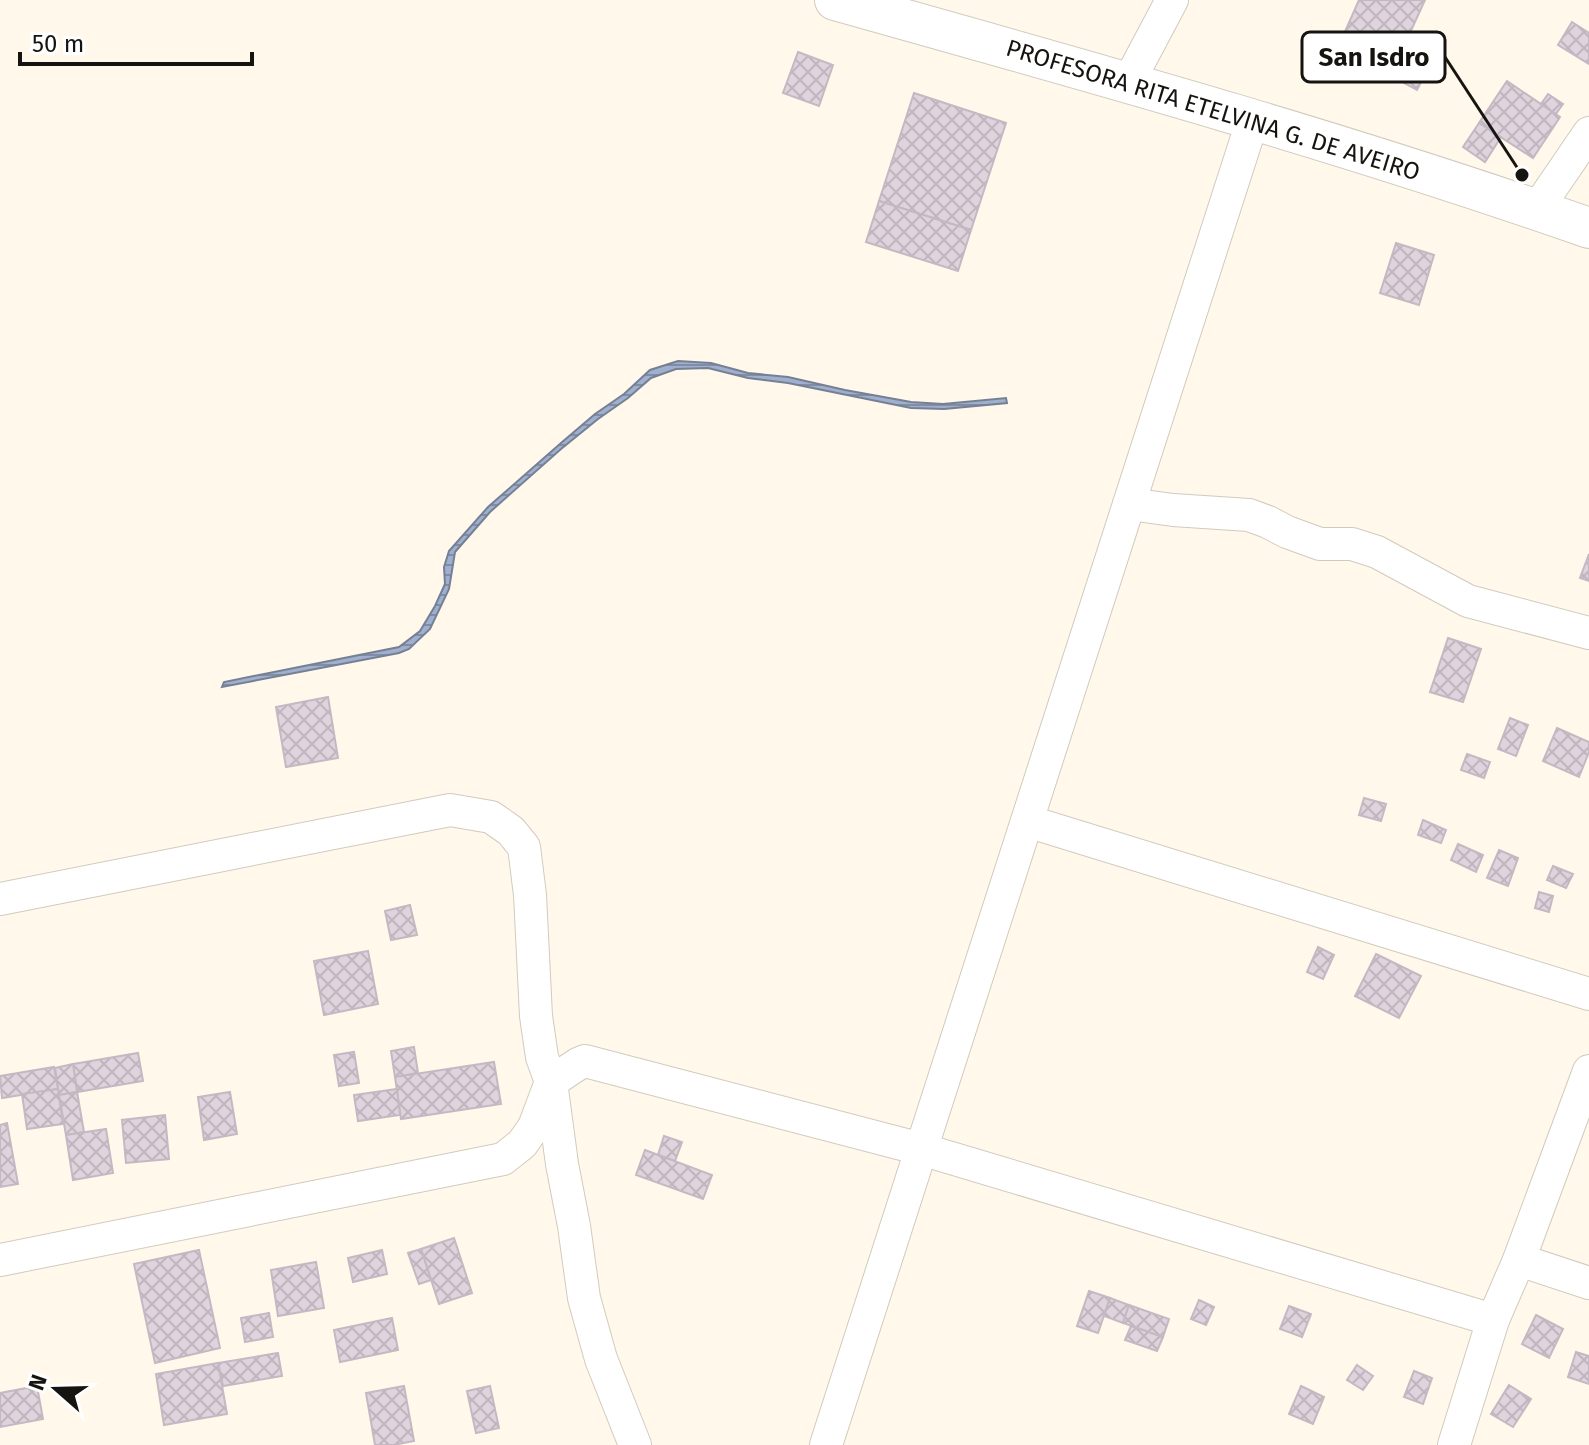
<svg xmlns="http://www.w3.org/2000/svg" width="1589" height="1445" font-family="'Fira Sans',sans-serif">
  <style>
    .water { fill: url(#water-rules); stroke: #768095; stroke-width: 2 }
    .building { fill: url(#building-cross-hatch); stroke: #c4b9c2; stroke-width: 2 }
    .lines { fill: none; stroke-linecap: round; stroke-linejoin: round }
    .minor-casing { stroke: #d1cbbe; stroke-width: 34 }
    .tertiary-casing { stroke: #d1cbbe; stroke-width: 42 }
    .minor { stroke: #fff; stroke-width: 32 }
    .tertiary { stroke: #fff; stroke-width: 40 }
    .labels { text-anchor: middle; stroke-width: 7; stroke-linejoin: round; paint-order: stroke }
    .street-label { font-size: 24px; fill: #161410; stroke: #fff }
    .leader { fill: none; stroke: #161410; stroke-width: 3 }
    .callout-dot { fill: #161410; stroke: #fff; stroke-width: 3 }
    .callout { fill: #fff; stroke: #161410; stroke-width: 3 }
    .callout-label { font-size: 26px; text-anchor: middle; font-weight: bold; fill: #161410 }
  </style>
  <defs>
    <pattern id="water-rules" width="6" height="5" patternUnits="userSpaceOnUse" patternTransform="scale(2)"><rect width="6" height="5" fill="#9fafce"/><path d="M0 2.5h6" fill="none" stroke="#818da6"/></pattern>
    <pattern id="building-cross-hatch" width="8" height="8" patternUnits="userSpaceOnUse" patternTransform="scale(2)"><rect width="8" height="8" fill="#dfd4de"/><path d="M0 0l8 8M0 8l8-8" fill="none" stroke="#bfb5bd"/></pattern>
  </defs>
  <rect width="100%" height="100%" fill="#fff8eb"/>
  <!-- water -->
  <polygon class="water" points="678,361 711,363 748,373 788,377 845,390 911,402 943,404 1006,398 1007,403 944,409 911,408 788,383 748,378 708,368 676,369 651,378 628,398 598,419 561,449 490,512 455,552 449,589 430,629 409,649 399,653 222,687 224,682 399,647 420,631 435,606 445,584 444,567 449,551 488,507 561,443 595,414 624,394 650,370"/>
  <!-- building -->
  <g class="building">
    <polygon points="1359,0 1425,0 1393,70 1339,45"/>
    <polygon points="1572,22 1589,33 1589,64 1558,45"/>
    <polygon points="1415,35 1439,48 1417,90 1393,77"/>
    <polygon points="798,52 833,65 819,106 783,93"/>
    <polygon points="1507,81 1560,117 1533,158 1479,123"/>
    <polygon points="914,93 1006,123 971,230 879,201"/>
    <polygon points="1548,94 1563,104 1556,114 1541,104"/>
    <polygon points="1479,123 1501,137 1485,162 1463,147"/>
    <polygon points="879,201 971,230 958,271 866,242"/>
    <polygon points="1396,243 1434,255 1419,305 1380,293"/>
    <polygon points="1589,554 1589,581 1580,578"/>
    <polygon points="1448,638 1481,649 1463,702 1430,692"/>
    <polygon points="328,697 338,758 286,767 276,707"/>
    <polygon points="1510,718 1528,725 1516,756 1498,749"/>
    <polygon points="1557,728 1589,742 1589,752 1579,777 1543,761"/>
    <polygon points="1467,754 1490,762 1484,778 1461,770"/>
    <polygon points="1364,798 1386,804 1381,821 1359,815"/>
    <polygon points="1423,820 1446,830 1441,843 1418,835"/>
    <polygon points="1458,844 1483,855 1476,872 1451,860"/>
    <polygon points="1499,850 1518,858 1508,886 1487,878"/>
    <polygon points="1553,866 1573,874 1566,888 1547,880"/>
    <polygon points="1539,892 1553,896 1549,912 1535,908"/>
    <polygon points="410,905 417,935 391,940 385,911"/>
    <polygon points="1318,947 1334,955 1323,979 1307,972"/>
    <polygon points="368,951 378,1004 324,1015 314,961"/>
    <polygon points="1376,954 1421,976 1399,1018 1355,996"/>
    <polygon points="414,1047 418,1073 395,1077 391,1051"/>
    <polygon points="354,1052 359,1083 339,1086 334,1055"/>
    <polygon points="138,1053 143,1081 77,1092 73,1064"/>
    <polygon points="494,1062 501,1104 401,1119 395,1077"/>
    <polygon points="73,1064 77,1092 59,1095 55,1068"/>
    <polygon points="54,1067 58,1089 2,1098 0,1076"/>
    <polygon points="58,1089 63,1124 27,1129 22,1094"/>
    <polygon points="397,1089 400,1115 358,1121 354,1095"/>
    <polygon points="77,1092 84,1132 66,1135 59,1095"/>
    <polygon points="230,1092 237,1134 204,1140 198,1097"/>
    <polygon points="165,1115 169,1159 126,1163 122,1120"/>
    <polygon points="7,1123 18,1184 0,1187 0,1125"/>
    <polygon points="106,1129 113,1173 73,1180 66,1135"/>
    <polygon points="664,1136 682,1142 675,1161 658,1155"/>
    <polygon points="645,1150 712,1175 703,1199 636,1175"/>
    <polygon points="454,1238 472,1293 439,1304 421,1249"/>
    <polygon points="421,1249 431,1280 419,1284 408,1253"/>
    <polygon points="199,1250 220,1348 155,1363 134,1264"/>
    <polygon points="382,1250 387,1274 353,1282 348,1258"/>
    <polygon points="316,1262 324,1308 278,1316 271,1270"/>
    <polygon points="1089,1291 1110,1298 1098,1333 1077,1326"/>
    <polygon points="1110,1298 1129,1305 1123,1323 1104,1316"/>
    <polygon points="1199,1300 1214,1307 1206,1325 1191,1319"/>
    <polygon points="1129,1305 1169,1319 1163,1337 1123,1323"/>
    <polygon points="1289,1306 1311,1314 1302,1337 1280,1329"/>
    <polygon points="269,1313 273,1337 245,1342 241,1318"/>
    <polygon points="1536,1315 1563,1329 1549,1358 1522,1344"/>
    <polygon points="392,1318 398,1350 340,1362 334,1330"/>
    <polygon points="1131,1326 1163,1337 1157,1351 1125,1340"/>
    <polygon points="1576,1352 1589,1356 1589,1384 1568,1377"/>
    <polygon points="278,1353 282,1376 223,1386 218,1363"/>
    <polygon points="218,1363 227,1414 164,1425 156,1374"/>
    <polygon points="1357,1365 1373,1376 1363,1390 1347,1380"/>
    <polygon points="1414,1371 1432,1378 1423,1404 1404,1397"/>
    <polygon points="1509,1385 1531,1399 1513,1427 1491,1414"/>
    <polygon points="37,1386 43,1419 0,1427 0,1393"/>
    <polygon points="404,1386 414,1441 393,1445 375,1445 366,1393"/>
    <polygon points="490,1386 499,1428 476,1433 467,1391"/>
    <polygon points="1301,1386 1324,1397 1313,1424 1289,1414"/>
  </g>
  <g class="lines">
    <!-- minor casing -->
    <g class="minor-casing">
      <g id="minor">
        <polyline points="1128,83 1172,0"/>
        <polyline points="1537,209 1589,133"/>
        <polyline points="1129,504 1173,510 1249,515 1268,522 1287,532 1320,544 1352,544 1377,552 1468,601 1589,633"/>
        <polyline points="1027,821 1589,994"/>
        <polyline points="0,899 450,810 491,817 511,831 524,847 530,895 536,1016 542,1057 551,1082 562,1164 574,1226 584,1298 601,1359 635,1445"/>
        <polyline points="0,1260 503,1159 522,1144 534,1127 551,1082 578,1064 585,1061 921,1149 1493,1320"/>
        <polyline points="1519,1260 1589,1283"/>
        <polyline points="826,1445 1253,119"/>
        <polyline points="1454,1445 1493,1320 1519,1260 1589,1071"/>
      </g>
    </g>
    <!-- tertiary casing -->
    <g class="tertiary-casing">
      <path id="tertiary" d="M835 0C1088 71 1341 141 1589 228"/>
    </g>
    <!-- minor -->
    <use href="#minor" class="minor"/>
    <!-- tertiary -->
    <use href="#tertiary" class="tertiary"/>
  </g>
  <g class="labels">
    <!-- street labels -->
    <g class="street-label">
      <text transform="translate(1213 110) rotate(17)" y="8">PROFESORA RITA ETELVINA G. DE AVEIRO</text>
    </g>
  </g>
  <!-- callouts -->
  <path class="leader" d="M1522 175L1445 57"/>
  <circle class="callout-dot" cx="1522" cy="175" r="8"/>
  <rect class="callout" x="1302" y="32" width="143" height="50" rx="8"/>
  <g class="callout-label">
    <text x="1374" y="66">San Isdro</text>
  </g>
  <!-- north arrow -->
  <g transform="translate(56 1389) rotate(290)" stroke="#ffffff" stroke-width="6" paint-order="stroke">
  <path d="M0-6L14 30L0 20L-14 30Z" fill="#161410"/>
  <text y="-12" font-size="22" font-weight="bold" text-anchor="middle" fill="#161410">N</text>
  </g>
  <!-- scale -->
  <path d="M20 52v12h232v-12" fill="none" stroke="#161410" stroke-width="4"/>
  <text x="32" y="52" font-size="24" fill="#161410" stroke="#ffffff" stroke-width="6" paint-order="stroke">50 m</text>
</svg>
